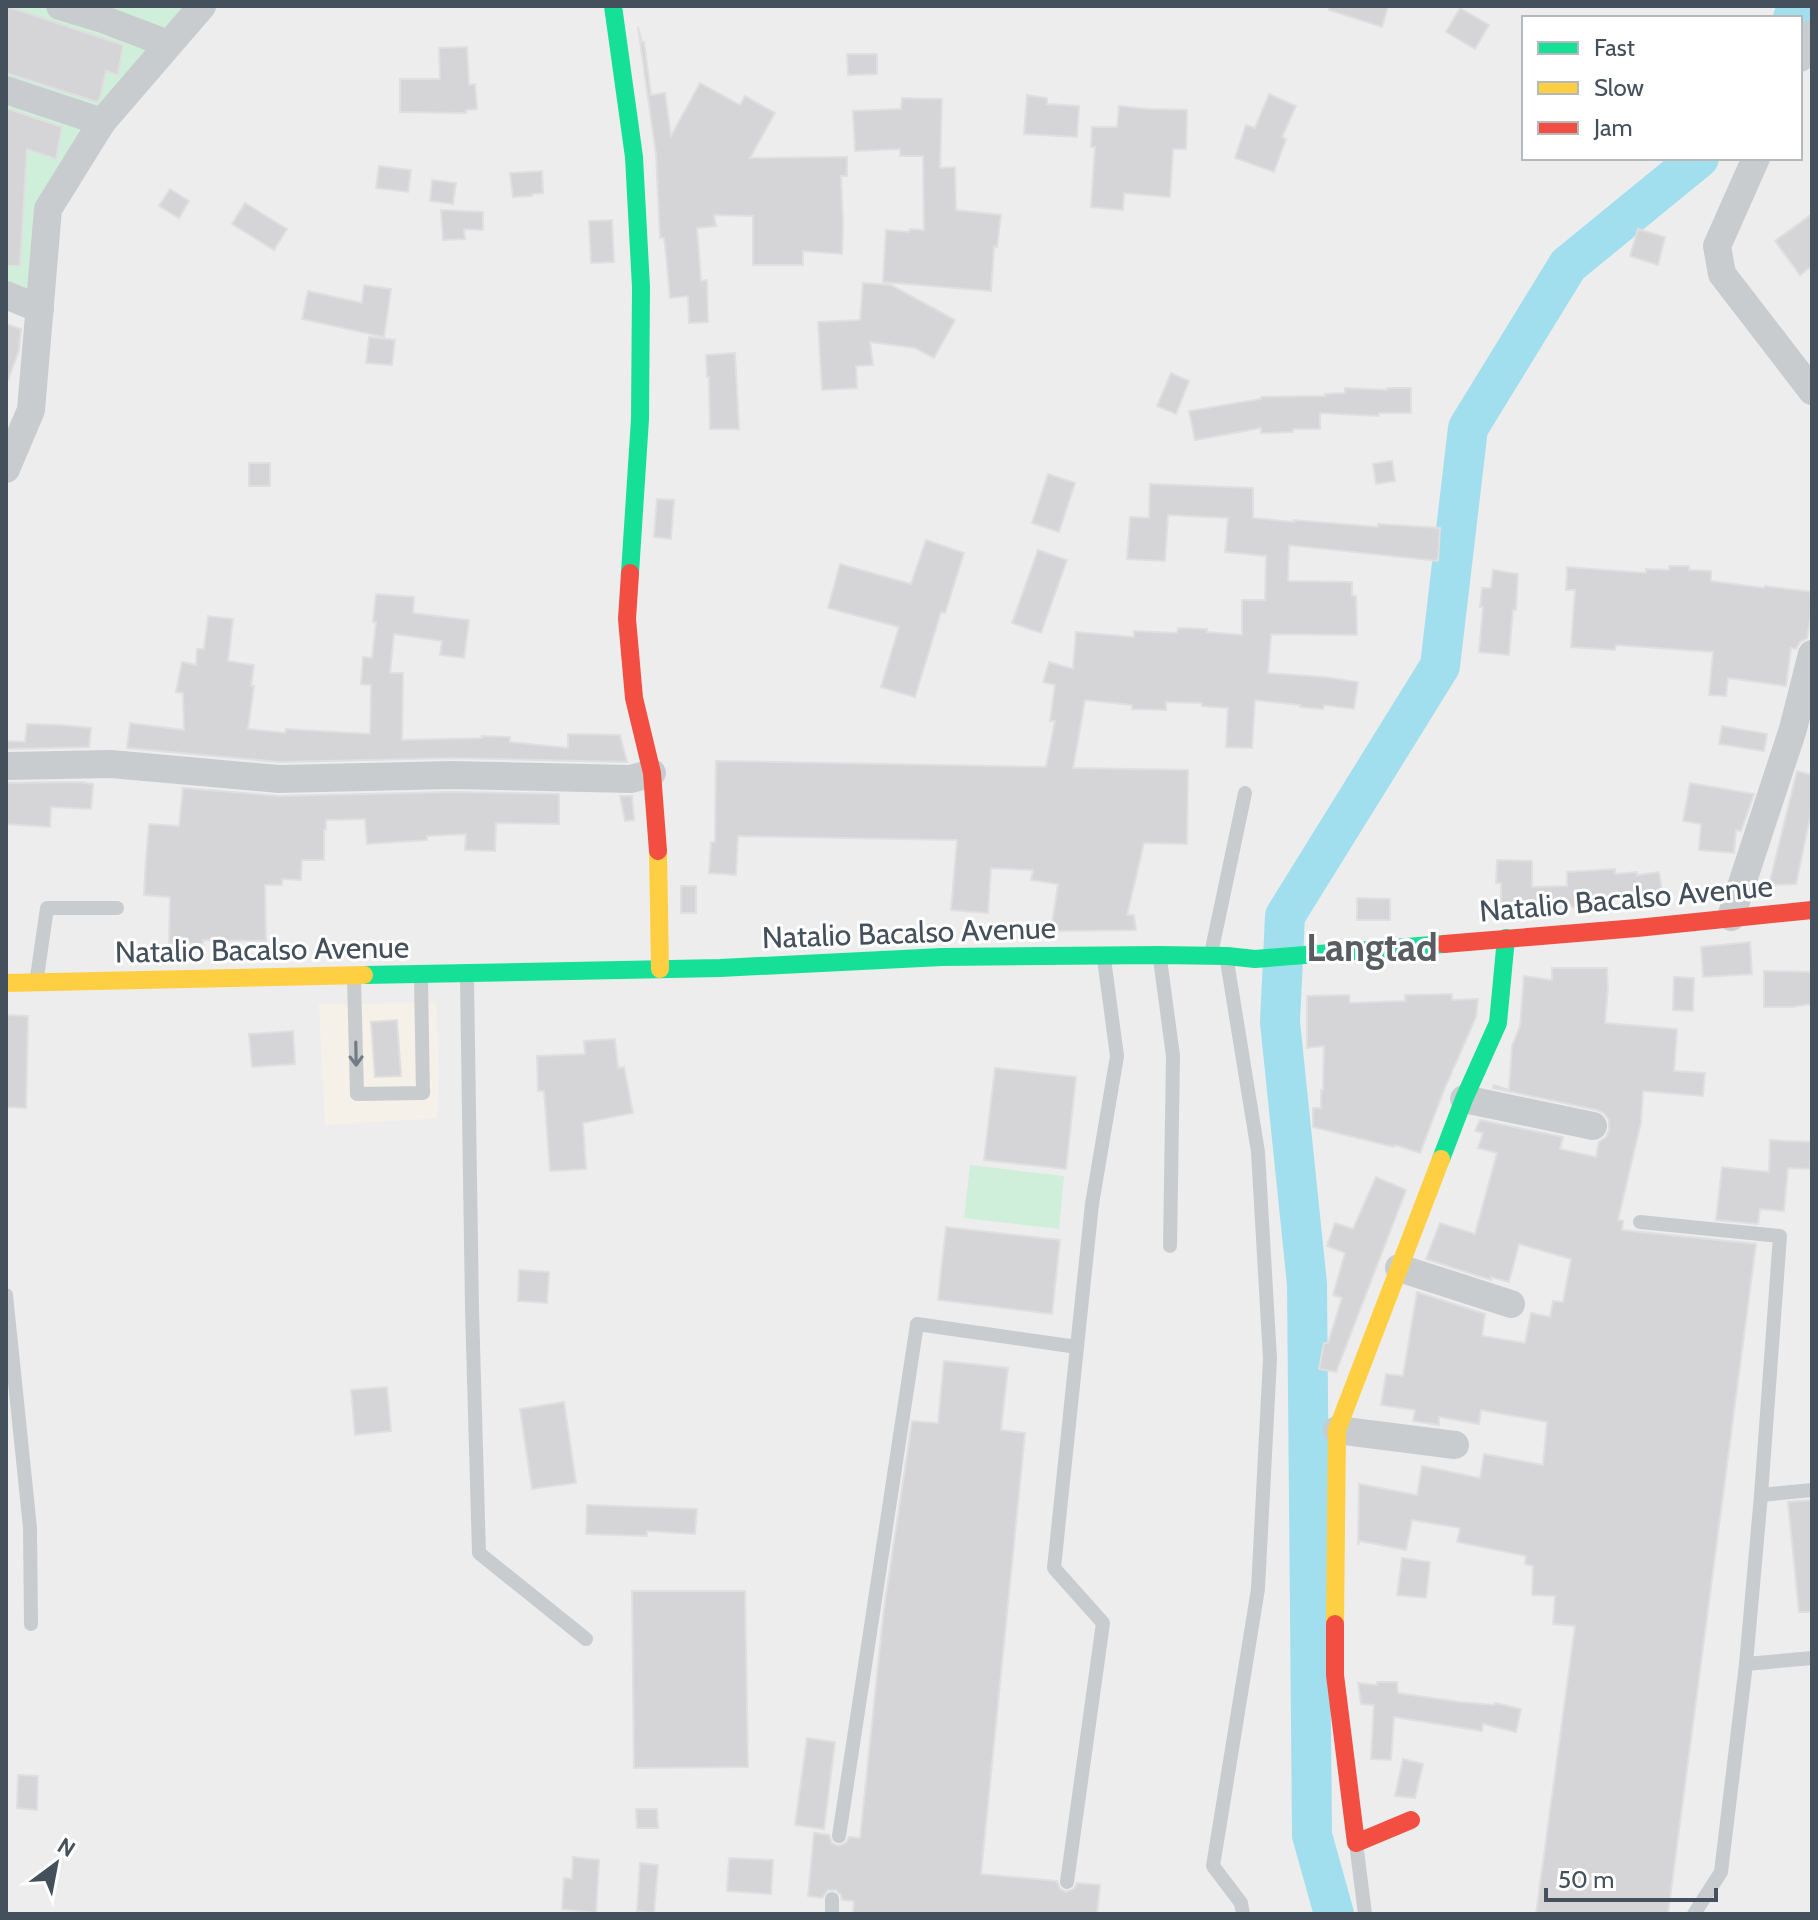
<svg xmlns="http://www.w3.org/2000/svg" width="1818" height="1920" font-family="Cabin,sans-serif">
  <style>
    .commercial { fill: #f6f1e8 }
    .green { fill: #d0efdb }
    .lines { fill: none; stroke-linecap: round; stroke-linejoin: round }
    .river { stroke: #a2dfee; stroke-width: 40 }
    .building { fill: #d5d5d7; stroke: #dfdfe0; stroke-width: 2 }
    .lane { stroke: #c9cccf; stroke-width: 14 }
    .street { stroke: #c9cccf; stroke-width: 28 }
    .fast { stroke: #16e098; stroke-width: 18 }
    .slow { stroke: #ffcf43; stroke-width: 18 }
    .jam { stroke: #f24e42; stroke-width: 18 }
    .oneway { stroke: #737b84 }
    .labels { text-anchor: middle; stroke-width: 6; stroke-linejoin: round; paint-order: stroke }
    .street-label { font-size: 30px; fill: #44505b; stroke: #fff }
    .district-label { font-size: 38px; font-weight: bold; fill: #595d62; stroke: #fff }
  </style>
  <rect width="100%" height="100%" fill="#eeeded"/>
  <!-- commercial -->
  <polygon class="commercial" points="436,1003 439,1071 437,1118 325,1125 319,1004"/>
  <!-- green -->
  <g class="green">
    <polygon points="6,6 202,6 48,209 40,309 6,295"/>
    <polygon points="970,1165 1064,1176 1059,1229 964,1218"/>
  </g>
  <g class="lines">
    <!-- river -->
    <g class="river">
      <polyline points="1793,18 1799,6"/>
      <polyline points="1334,1914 1312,1835 1307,1284 1280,1022 1285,916 1440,666 1468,428 1568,265 1699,158"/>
    </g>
  </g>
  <!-- building -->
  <g class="building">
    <polygon points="6,6 123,45 118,75 106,71 100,98 97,102 6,73"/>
    <polygon points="1329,6 1388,6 1382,27 1329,10"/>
    <polygon points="1460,8 1489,25 1475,49 1446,32"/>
    <polygon points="638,27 642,42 644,42 651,95 665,93 671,136 700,83 740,105 745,96 775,113 750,158 847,157 847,176 841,176 843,225 842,254 803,251 803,265 753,265 753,216 714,215 716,226 697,228 701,281 707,280 708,322 689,323 688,296 670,298 666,254 664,238 660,238 656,154"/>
    <polygon points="467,47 469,85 475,84 477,109 466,110 466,113 400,112 400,79 440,79 439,48"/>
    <polygon points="847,54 877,54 877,74 848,75"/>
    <polygon points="1269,94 1296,106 1282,137 1286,139 1274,172 1235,158 1246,125 1255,128"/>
    <polygon points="1027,95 1047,98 1047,104 1079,106 1077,137 1024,134"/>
    <polygon points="902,98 942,99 940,168 955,167 956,210 1001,215 997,247 994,246 991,291 883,282 886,230 909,232 910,229 924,230 923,156 900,156 900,149 855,151 853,111 901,109"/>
    <polygon points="1119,106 1149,109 1187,110 1186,149 1173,149 1170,197 1124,193 1123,210 1091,207 1095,147 1091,147 1092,127 1117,127"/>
    <polygon points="6,108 62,127 56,159 27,149 20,266 6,266"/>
    <polygon points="379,166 411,170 408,192 376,188"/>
    <polygon points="542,171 543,193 532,194 532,196 513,197 510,173"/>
    <polygon points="432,180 456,183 453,204 430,201"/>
    <polygon points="170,189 189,201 179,218 159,206"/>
    <polygon points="245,203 287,229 274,250 232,224"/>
    <polygon points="441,210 483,212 483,230 464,229 465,239 443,240"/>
    <polygon points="1812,214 1812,266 1800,275 1775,241"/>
    <polygon points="612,220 614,262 591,263 589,221"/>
    <polygon points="1638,229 1665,237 1658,265 1630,256"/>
    <polygon points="863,283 891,285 955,320 934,358 915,348 870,342 873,365 856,366 857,388 822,390 818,322 860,320"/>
    <polygon points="364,285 391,289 384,337 302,319 308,291 362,303"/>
    <polygon points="6,324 21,329 19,350 8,380 6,379"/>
    <polygon points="369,337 395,340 392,365 366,363"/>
    <polygon points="735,353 739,429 710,429 709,377 707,377 706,355"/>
    <polygon points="1171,373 1189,381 1176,414 1157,406"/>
    <polygon points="1345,388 1387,390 1387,388 1411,388 1411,413 1379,413 1379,416 1320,413 1320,429 1293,429 1293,432 1261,433 1261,428 1195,440 1189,411 1261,399 1261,397 1325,396 1325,394 1345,393"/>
    <polygon points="1392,461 1395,481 1376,484 1373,464"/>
    <rect x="249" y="463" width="21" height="23"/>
    <polygon points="1048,474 1075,483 1059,532 1032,523"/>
    <polygon points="1150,484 1253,488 1253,518 1294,522 1294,520 1378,527 1378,524 1440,528 1438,561 1289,545 1288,581 1352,582 1352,596 1356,596 1357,635 1271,634 1268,673 1325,677 1358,682 1354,709 1324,705 1323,709 1300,707 1300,705 1255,700 1252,748 1226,747 1228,708 1202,706 1202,703 1166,702 1166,710 1132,709 1132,705 1085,700 1073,768 1188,770 1187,844 1144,843 1127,915 1134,915 1136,930 1051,931 1058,884 1031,880 1033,870 991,868 988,913 951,910 957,840 738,836 736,875 709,873 711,842 715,842 716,761 1046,767 1055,721 1050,721 1055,685 1043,682 1049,662 1073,669 1076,632 1134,637 1134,631 1177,633 1178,628 1207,629 1207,632 1242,635 1242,600 1265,600 1266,556 1225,552 1228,518 1168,515 1165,561 1127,559 1130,517 1149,518"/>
    <polygon points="657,499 674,500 671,539 654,537"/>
    <polygon points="926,540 964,553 945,613 941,612 915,697 881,687 899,627 828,608 840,564 911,584"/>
    <polygon points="1038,550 1067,560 1041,633 1012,623"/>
    <polygon points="1669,566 1689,566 1689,570 1711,571 1711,581 1764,588 1765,586 1812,592 1812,607 1807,638 1800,642 1796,649 1791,648 1786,686 1728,678 1726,696 1709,695 1713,652 1616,645 1615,650 1571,647 1575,590 1566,590 1567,567 1646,573 1646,569 1669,570"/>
    <polygon points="1493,570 1518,574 1516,610 1513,610 1509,655 1479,652 1483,607 1480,607 1482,588 1491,588"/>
    <polygon points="376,594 414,597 413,613 469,620 464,658 440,655 442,641 394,634 390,673 403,673 402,740 482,738 482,736 510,737 510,742 568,748 568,734 620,735 627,762 452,758 280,762 127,748 130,723 184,730 183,693 176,692 182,662 196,665 197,649 204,649 208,616 233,619 228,661 254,665 251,686 254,686 248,729 285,733 286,729 370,734 371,685 361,684 363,657 372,658 376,622 373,622"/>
    <polygon points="27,724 60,725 91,728 89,747 7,749 7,741 25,742"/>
    <polygon points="1722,726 1767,734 1764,751 1719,744"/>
    <polygon points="1797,771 1812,775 1812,808 1796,884 1769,885"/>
    <polygon points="84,782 84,783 93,784 91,809 51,807 50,827 6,824 6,783"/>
    <polygon points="1690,783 1754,794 1741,831 1736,830 1734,853 1699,850 1701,824 1683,821"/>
    <polygon points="183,788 279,796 452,792 559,794 559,824 496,823 495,851 465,850 466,834 427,836 427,840 367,844 365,819 326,820 326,830 324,830 324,860 302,860 301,880 282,879 282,885 265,885 266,941 203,940 203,944 169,943 170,897 144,895 146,858 149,824 179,826"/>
    <polygon points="620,796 632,796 634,820 625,821"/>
    <polygon points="1497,860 1532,861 1532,887 1567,886 1567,872 1615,869 1615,874 1637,872 1637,875 1659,872 1662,890 1639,892 1639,897 1584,900 1585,906 1526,910 1526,906 1501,906 1501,883 1496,883"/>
    <rect x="681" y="886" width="15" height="27"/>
    <polygon points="1357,898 1390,899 1390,920 1357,920"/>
    <polygon points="1750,942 1752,974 1703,977 1701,947"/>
    <polygon points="1552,968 1607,968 1608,988 1605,1023 1677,1029 1674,1071 1705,1073 1703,1096 1643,1091 1641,1122 1618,1220 1623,1221 1622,1230 1756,1244 1668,1914 1536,1914 1575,1626 1553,1624 1555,1596 1532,1595 1533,1566 1525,1564 1526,1556 1457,1542 1460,1528 1412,1520 1406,1550 1360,1541 1358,1545 1359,1484 1417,1495 1422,1466 1480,1478 1484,1454 1543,1465 1547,1422 1481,1410 1479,1424 1439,1417 1439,1425 1413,1421 1415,1410 1381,1405 1386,1374 1403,1376 1417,1292 1485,1314 1482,1336 1525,1343 1531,1313 1550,1317 1553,1301 1563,1302 1571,1259 1519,1244 1509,1282 1491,1277 1491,1280 1426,1259 1440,1223 1475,1234 1497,1153 1478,1148 1483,1133 1475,1131 1480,1120 1563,1137 1560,1149 1596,1157 1599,1142 1606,1137 1609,1130 1609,1120 1604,1113 1597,1110 1493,1088 1494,1085 1509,1090 1512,1046 1520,1026 1524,976 1552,980"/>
    <polygon points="1764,971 1812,972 1812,1004 1791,1007 1764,1007"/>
    <polygon points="1674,977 1694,978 1693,1011 1673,1010"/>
    <polygon points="1452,994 1452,1000 1478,999 1476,1017 1444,1090 1420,1153 1395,1145 1394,1147 1313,1127 1313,1108 1321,1108 1321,1090 1323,1090 1324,1046 1307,1048 1307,996 1349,995 1350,1003 1405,1001 1405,995"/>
    <polygon points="6,1015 28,1016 26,1108 6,1107"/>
    <polygon points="397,1020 401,1076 375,1077 371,1022"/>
    <polygon points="293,1031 295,1064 252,1067 249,1034"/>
    <polygon points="615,1039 618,1068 624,1067 633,1113 583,1123 586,1169 550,1171 544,1091 538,1091 537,1056 585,1054 584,1041"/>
    <polygon points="995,1068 1076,1077 1066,1169 984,1160"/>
    <polygon points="1770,1140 1811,1142 1810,1169 1788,1168 1784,1211 1760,1209 1758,1224 1716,1220 1722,1167 1769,1172"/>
    <polygon points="1376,1177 1406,1190 1336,1372 1319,1369 1324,1343 1328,1343 1342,1298 1333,1295 1345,1253 1327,1246 1335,1223 1353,1229"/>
    <polygon points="946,1227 1060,1240 1052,1314 938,1300"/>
    <polygon points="519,1270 549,1272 547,1303 518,1301"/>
    <polygon points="944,1361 1008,1368 1001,1430 1025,1433 981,1874 1057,1881 1060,1889 1066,1892 1074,1889 1077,1883 1100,1885 1097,1914 853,1914 854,1901 842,1900 841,1895 836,1890 828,1890 822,1898 808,1896 814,1833 829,1835 832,1843 838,1846 846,1843 849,1837 860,1838 884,1609 912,1421 938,1423"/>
    <polygon points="387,1387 391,1431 355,1435 351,1390"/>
    <polygon points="564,1402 576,1483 532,1489 520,1409"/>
    <polygon points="1812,1500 1812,1612 1799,1612 1788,1502"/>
    <polygon points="587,1505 697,1509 695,1534 647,1531 647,1536 586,1534"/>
    <polygon points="1402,1558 1430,1562 1426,1598 1397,1595"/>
    <polygon points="632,1591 745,1591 748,1767 634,1768"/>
    <polygon points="1377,1682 1397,1682 1398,1693 1460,1702 1494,1705 1495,1703 1521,1709 1516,1732 1483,1724 1482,1731 1394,1717 1391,1760 1371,1759 1374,1705 1361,1704 1358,1683 1377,1685"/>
    <polygon points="807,1738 835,1742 824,1829 795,1825"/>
    <polygon points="1403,1759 1423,1764 1415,1798 1395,1796"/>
    <polygon points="18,1775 38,1776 37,1810 17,1808"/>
    <polygon points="636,1809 657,1809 658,1828 637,1828"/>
    <polygon points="573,1857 599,1860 596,1913 562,1909 564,1878 572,1879"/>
    <polygon points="729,1858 773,1860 771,1894 727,1891"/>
    <polygon points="640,1863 658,1865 654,1913 637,1911"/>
  </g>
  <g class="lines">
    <!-- lane -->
    <g class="lane">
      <polyline points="1212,949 1245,793"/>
      <polyline points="1160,959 1173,1056 1170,1246"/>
      <polyline points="1227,961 1258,1152 1270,1359 1258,1589 1213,1866 1241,1903 1243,1914"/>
      <polyline points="37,977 47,908 117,908"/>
      <polyline points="467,979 472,1309 479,1553 586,1639"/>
      <polyline points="354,980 357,1094 423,1093 421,979"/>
      <polyline points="1640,1222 1780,1236 1761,1495 1746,1664 1721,1872 1694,1914"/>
      <polyline points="6,1295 30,1528 31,1624"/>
      <polyline points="1077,1347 1092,1204 1117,1056 1104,959"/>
      <polyline points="1761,1495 1812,1490"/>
      <polyline points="1746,1664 1812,1658"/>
      <polyline points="839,1836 917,1324 1077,1347 1054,1568 1103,1623 1067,1882"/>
      <polyline points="1356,1843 1365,1914"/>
      <polyline points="832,1899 832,1914"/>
    </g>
    <!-- street -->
    <g class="street">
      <polyline points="60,6 100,18 168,44"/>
      <polyline points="1800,58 1812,34"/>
      <polyline points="6,90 102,122"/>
      <polyline points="1756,158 1717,246 1722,274 1812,391"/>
      <polyline points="6,295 40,309"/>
      <polyline points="6,469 31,410 48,209 102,122 202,6"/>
      <polyline points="6,766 111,764 279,779 452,775 631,779 652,773"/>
      <polyline points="1731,917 1793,729 1812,654"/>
      <polyline points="1464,1099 1593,1126"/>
      <polyline points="1399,1268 1511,1304"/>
      <polyline points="1337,1430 1455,1445"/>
    </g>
    <!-- fast -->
    <g class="fast">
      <polyline points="613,6 634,157 641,287 640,419 630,573"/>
      <polyline points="364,975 720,968 942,957 1159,955 1227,956 1255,959 1444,944"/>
      <polyline points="1441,1159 1464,1099 1498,1023 1506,938"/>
    </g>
    <!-- slow -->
    <g class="slow">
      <polyline points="658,851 660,969"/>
      <polyline points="6,983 364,975"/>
      <polyline points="1335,1624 1337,1430 1441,1159"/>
    </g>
    <!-- jam -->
    <g class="jam">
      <polyline points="630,573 627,619 634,698 652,773 658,851"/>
      <polyline points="1444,944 1637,928 1812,910"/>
      <polyline points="1335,1624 1335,1675 1356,1843 1411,1820"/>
    </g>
  </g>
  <!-- one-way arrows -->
  <defs><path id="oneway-shaft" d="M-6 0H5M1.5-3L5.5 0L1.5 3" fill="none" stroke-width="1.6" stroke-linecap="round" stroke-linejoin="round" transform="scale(2)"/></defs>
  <use class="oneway" href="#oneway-shaft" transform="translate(356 1054) rotate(89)"/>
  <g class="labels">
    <!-- street labels -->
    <g class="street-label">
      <text transform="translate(1626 899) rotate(-5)" y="10">Natalio Bacalso Avenue</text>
      <text transform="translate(909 933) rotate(-2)" y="10">Natalio Bacalso Avenue</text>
      <text transform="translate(262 950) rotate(-1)" y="10">Natalio Bacalso Avenue</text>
    </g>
    <!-- district labels -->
    <g class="district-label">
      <text x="1372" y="961">Langtad</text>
    </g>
  </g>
  <!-- border -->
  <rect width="1818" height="1920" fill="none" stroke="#44505b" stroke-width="16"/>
  <!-- legend -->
  <rect x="1522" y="16" width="280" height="144" fill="#ffffff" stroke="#b4b9bd" stroke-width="2"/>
  <rect x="1538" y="42" width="40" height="12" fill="#16e098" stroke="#b4b9bd" stroke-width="2"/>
  <text x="1594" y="56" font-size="24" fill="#44505b">Fast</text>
  <rect x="1538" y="82" width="40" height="12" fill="#ffcf43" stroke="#b4b9bd" stroke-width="2"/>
  <text x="1594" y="96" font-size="24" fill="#44505b">Slow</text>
  <rect x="1538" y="122" width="40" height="12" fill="#f24e42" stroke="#b4b9bd" stroke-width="2"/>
  <text x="1594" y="136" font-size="24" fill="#44505b">Jam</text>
  <!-- north arrow -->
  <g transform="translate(56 1864) rotate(32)" stroke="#ffffff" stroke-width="6" paint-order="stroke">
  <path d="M0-6L14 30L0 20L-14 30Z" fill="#44505b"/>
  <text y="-12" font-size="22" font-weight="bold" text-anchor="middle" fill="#44505b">N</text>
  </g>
  <!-- scale -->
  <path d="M1546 1888v12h170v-12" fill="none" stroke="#44505b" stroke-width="4"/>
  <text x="1558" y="1888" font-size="24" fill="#44505b" stroke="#ffffff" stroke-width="6" paint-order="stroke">50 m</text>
</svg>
